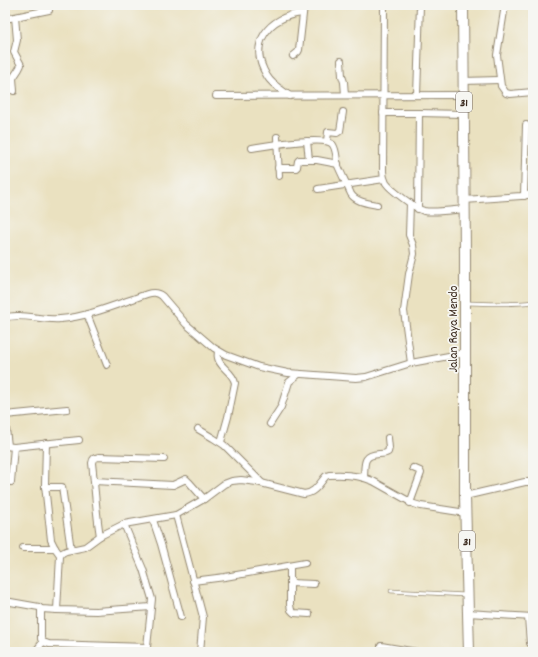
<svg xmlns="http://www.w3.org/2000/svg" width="538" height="657" font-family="Dekko,sans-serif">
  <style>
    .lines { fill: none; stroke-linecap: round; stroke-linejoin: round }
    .service-casing { stroke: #92866f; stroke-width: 4.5 }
    .minor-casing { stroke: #92866f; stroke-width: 8 }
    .trunk-casing { stroke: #92866f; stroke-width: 12 }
    .service { stroke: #fff; stroke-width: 3 }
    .minor { stroke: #fff; stroke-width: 6 }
    .trunk { stroke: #fff; stroke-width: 10 }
    .labels { text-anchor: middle; stroke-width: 3.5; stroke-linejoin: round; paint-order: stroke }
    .shield { fill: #f6f6f2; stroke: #73675e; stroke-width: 1 }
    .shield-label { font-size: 12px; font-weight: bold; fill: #3b2a1e }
    .street-label { font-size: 13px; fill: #3b2a1e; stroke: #f6f6f2 }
  </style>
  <rect width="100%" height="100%" fill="#f6f6f2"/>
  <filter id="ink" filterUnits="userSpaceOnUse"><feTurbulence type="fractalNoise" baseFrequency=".025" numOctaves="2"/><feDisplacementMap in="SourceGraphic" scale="8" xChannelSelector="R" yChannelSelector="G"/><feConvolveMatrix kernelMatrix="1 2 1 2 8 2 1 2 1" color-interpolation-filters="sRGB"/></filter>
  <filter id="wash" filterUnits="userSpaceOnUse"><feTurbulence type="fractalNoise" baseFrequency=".012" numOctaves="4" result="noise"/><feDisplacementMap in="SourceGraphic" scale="16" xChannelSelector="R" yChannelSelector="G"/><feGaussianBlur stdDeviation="0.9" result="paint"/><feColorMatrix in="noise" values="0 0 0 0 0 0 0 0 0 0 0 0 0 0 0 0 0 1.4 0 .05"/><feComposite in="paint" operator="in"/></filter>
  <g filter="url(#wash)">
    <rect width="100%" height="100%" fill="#eae1c0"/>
  </g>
  <g filter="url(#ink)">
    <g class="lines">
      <!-- service casing -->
      <g class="service-casing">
        <g id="service">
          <path d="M467 303C489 304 511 305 533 302"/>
          <polyline points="391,591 466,595"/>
        </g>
      </g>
      <!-- minor casing -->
      <g class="minor-casing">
        <g id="minor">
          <path d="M384 5 383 171C383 176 384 179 386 183 391 190 416 209 424 211 434 213 454 210 465 209"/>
          <polyline points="505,5 497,55 501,86 506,93 510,94 533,92"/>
          <polyline points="5,19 49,10"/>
          <polyline points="293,56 298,52 299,50 304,5"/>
          <polyline points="341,61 342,76 344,82 345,95"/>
          <polyline points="463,81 499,80"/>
          <polyline points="14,91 13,78 19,69 21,65 14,52 17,40 15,17"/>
          <polyline points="417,95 420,5"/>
          <polyline points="216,96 464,95"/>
          <path d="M290 96C282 90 272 85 267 76 247 43 269 17 302 13"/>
          <polyline points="383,113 419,113 463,114"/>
          <polyline points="277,137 279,176"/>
          <polyline points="307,141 309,160"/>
          <polyline points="327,141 328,132 337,133 340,131 343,112"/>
          <path d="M252 148C265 146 327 135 333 145 337 151 336 159 338 166 342 175 347 185 351 194 356 202 368 203 377 205"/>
          <polyline points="278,168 296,168 297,167 298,161 299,160 317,160 338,164"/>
          <polyline points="318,189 384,179"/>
          <polyline points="524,196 526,125"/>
          <polyline points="464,200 521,196 533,194"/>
          <polyline points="410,203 409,235 413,245 414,254 409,274 404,311 411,363"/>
          <polyline points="418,209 419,113"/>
          <polyline points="87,314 107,365"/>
          <path d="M5 318C17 312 45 321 60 319 88 317 120 303 147 294 153 292 157 292 162 296L186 324 214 348 226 355 259 367 288 373 356 378 366 377 411 363 465 353"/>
          <path d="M218 351C218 353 217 355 218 358 219 367 233 372 235 383L228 417 221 442"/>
          <polyline points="5,415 67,409"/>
          <polyline points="5,420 8,446"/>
          <polyline points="270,424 281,407 289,382 299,374"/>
          <polyline points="198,429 213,438 224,445 262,483"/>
          <polyline points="46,443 45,485 51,540 55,548 60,555"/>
          <polyline points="5,446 14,447 79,440"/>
          <path d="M364 478C365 464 362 455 379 454 383 454 385 454 388 452L389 448 388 438"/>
          <polyline points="94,481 173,485 186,479 189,482 204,499"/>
          <polyline points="11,482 14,447"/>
          <polyline points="45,487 62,487 71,550"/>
          <polyline points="465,496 525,482 533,482"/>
          <polyline points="410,503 421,473 420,471 413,468"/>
          <polyline points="176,515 203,617 200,652"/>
          <polyline points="153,520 161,544 181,617"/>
          <polyline points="124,524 143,569 152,599 147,647 147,652"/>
          <path d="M100 536C96 512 95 488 92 463 93 458 94 458 99 457L164 459"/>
          <polyline points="23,548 55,548"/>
          <polyline points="290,566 290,605 291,610 294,613 309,614"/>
          <polyline points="193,581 225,577 305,563"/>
          <polyline points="290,583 314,584"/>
          <polyline points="5,601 39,607 41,609 57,610 96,611 151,607"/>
          <polyline points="41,609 41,639 43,642 49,644 147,647"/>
          <path d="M57 610 60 556 62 553 66 551 85 547 100 536 124 524 176 515 204 499 224 484 232 481 241 480 257 482 304 494C315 493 319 484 326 476L329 475C343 474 360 475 373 481L414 504 421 506 466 513"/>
          <polyline points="468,613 533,617"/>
          <polyline points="528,617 530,643"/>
          <polyline points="381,646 417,652"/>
          <polyline points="35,652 43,642"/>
        </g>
      </g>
      <!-- trunk casing -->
      <g class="trunk-casing">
        <polyline id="trunk" points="463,5 465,255 465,496 469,652"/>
      </g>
      <!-- service -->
      <use href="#service" class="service"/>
      <!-- minor -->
      <use href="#minor" class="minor"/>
      <!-- trunk -->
      <use href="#trunk" class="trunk"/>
    </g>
  </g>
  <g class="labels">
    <!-- shield labels -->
    <g class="shield">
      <rect x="456" y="92" width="16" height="20" rx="3"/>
      <rect x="459" y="531" width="16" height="20" rx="3"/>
    </g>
    <g class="shield-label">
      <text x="464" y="106">31</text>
      <text x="467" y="545">31</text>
    </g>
    <!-- street labels -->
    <g class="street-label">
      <text transform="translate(452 329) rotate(-90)" y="5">Jalan Raya Mendo</text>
    </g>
  </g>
  <!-- margin -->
  <rect width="538" height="657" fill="none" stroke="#f6f6f2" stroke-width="20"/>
</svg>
